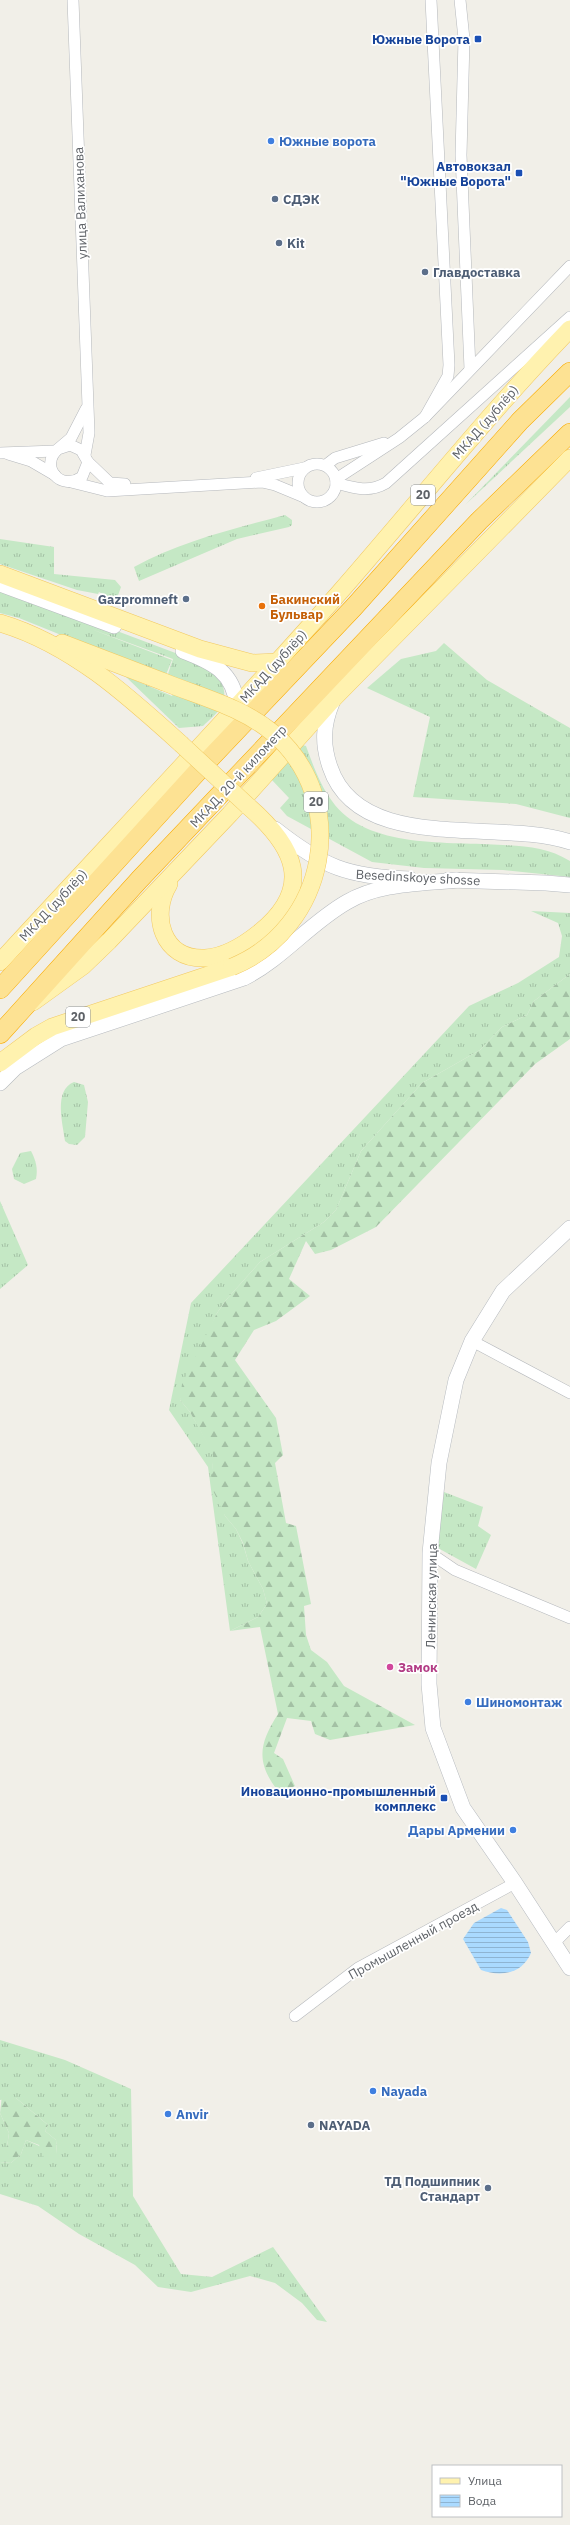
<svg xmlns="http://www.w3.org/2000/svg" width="570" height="2525" font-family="'IBM Plex Sans',sans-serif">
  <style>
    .grass { fill: url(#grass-tufts) }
    .forest { fill: url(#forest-firs) }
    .water { fill: url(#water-rules) }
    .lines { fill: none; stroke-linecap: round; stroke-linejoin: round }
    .street-casing { stroke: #b5b8bc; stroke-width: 12 }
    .secondary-casing { stroke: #b6babf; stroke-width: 16 }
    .primary-casing { stroke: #f2c960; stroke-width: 18 }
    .highway-casing { stroke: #f9ab00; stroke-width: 20 }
    .street { stroke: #fff; stroke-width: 11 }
    .secondary { stroke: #fff; stroke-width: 15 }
    .primary { stroke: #fff2af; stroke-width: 17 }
    .highway { stroke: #fde293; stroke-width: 19 }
    .primary-bridge-casing { stroke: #f2c960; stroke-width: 18; stroke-linecap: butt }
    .primary-bridge { stroke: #fff2af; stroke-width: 17 }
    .transit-dot { fill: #1a4fb4; stroke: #fff; stroke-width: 1.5 }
    .shop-dot { fill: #3f7fe0; stroke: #fff; stroke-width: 1.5 }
    .service-dot { fill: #5c6f8a; stroke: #fff; stroke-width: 1.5 }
    .food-dot { fill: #e8710a; stroke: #fff; stroke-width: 1.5 }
    .hotel-dot { fill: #d1479c; stroke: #fff; stroke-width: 1.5 }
    .labels { text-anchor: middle; stroke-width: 3.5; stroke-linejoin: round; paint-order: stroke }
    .shield { fill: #fff; stroke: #8f9295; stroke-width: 1 }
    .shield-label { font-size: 12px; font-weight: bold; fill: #5f6368 }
    .transit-label { font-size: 13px; font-weight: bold; fill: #164399; stroke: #fff; text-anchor: end }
    .shop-label { font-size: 13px; font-weight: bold; fill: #366cbe; stroke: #fff; text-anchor: start }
    .service-label { font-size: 13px; font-weight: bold; fill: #4e5e75; stroke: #fff; text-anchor: start }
    .street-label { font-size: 13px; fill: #5f6368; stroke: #fff }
    .food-label { font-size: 13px; font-weight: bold; fill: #c56008; stroke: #fff; text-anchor: start }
    .hotel-label { font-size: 13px; font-weight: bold; fill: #b23c85; stroke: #fff; text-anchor: start }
  </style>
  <defs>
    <pattern id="grass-tufts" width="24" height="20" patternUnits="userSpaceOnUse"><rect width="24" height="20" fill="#c5e8c5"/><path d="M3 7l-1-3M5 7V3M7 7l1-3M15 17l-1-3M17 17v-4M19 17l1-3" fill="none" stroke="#a3c0a4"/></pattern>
    <pattern id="forest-firs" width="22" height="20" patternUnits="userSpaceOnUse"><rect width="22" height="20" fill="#c5e8c5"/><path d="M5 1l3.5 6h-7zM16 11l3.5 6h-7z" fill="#a3c0a4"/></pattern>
    <pattern id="water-rules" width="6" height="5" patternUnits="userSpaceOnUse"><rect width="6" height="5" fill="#aadaff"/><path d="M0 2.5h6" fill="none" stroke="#8eb4d2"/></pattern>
  </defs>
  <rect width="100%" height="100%" fill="#f1efe8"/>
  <!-- grass -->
  <g class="grass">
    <polygon points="570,397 570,407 465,505"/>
    <path d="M285 515 292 520V525L289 527 237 539 139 581 134 567C181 541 234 529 285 515Z"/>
    <polygon points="0,539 54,547 54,574 115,580 121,587 116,601 99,592 98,594 77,590 0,564"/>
    <path d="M0 587 202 663C217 672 231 689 221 707 217 714 209 720 203 726L179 728 125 676 172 696 178 682 167 677 173 659 91 629 172 660 165 677 19 618 0 613Z"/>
    <polygon points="444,643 487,680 570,728 570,818 516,804 413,797 430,717 367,688 401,659 436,651"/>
    <path d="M302 745 306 746C313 765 320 785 332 801 366 850 451 841 503 845 527 846 549 848 570 861V877L503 870 424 868 372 862 287 816 280 808 289 798 271 779Z"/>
    <polygon points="531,911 570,913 570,974 534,1001 527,1015 502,1027 480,1050 422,1083 361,1151 336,1210 324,1222 260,1262 226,1300 217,1313 180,1400 190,1412 214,1454 212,1470 225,1516 236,1529 243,1544 248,1561 263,1589 267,1604 258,1617 230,1631 208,1467 169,1410 191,1303 469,1006 518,983 559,957 562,936 558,923"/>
    <path d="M74 1082 84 1085 88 1102 85 1137 77 1145 69 1144 65 1141C63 1124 53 1090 74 1082Z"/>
    <path d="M31 1151C36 1161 38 1168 36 1179L24 1184 14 1179 12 1169 20 1153Z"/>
    <polygon points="0,1201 28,1265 0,1289"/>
    <polygon points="444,1492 483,1507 478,1526 491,1535 476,1569 436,1547"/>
    <polygon points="0,2040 65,2060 131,2089 133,2196 181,2274 212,2277 273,2247 327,2322 317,2320 302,2303 275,2283 250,2276 191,2292 158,2287 135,2265 79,2234 38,2206 0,2194 0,2162 11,2163 21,2154 26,2140 57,2154 56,2140 45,2131 48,2125 16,2098 0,2100"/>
    <polygon points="0,2113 9,2133 7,2147 0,2147"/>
  </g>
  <!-- forest -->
  <g class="forest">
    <path d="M570 974V1039L535 1064 376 1227 331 1250 315 1254 306 1241 289 1279 310 1296 276 1321 254 1330 235 1360 276 1418 283 1455 275 1463 286 1523 296 1526 311 1604 304 1606 306 1635 311 1650 327 1662 344 1686 415 1725 330 1740 315 1734 311 1721 287 1718 274 1753 283 1759 295 1786 285 1790 275 1787C255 1759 261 1741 278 1714L260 1627 230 1631 258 1617 267 1604 263 1589 248 1561 243 1543 236 1529 225 1516 211 1486 213 1454 190 1412 180 1400 182 1384 217 1313 226 1300 260 1262 324 1222 336 1210 361 1151 422 1083 480 1050 502 1027 527 1015 534 1001Z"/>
    <polygon points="2,2095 16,2098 48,2125 45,2131 56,2140 57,2154 44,2158 39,2145 26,2140 21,2154 11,2163 0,2162 0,2147 7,2147 9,2133 0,2113"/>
  </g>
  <!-- water -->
  <path class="water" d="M501 1908 507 1910 528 1942 531 1953C522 1974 501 1977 481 1970L463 1939 474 1923Z"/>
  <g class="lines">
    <!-- street casing -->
    <g class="street-casing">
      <g id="street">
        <polyline points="73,0 89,433 85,455"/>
        <polyline points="460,0 464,39 461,155 470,369"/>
        <polyline points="425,417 448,376 449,365 431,0"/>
        <path d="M58 449 70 445 81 450 88 462 82 477C60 492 39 466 58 449L71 438 86 409"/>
        <polyline points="0,453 56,451"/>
        <polyline points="8,454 31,461 55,475"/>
        <polyline points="88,462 110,483 125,484"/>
        <circle cx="317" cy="483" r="19"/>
        <polyline points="326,465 335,458 384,443"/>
        <polyline points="256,478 304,468"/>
        <polyline points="336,479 399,438 425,417 570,266"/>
        <polyline points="71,482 107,491 262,482 275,485 304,497"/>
        <path d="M336 483C354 488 369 493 386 483L570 317"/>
        <polyline points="472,1341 570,1393"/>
        <polyline points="430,1553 455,1570 570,1618"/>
        <polyline points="554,1943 570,1927"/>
        <polyline points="295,2016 358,1968 515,1883"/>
      </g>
    </g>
    <!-- secondary casing -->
    <g class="secondary-casing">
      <g id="secondary">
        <polyline points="0,584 114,626"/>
        <path d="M183 651C212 662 234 672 237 706"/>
        <path d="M332 703C323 725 322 744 330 767 359 855 500 818 570 842"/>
        <path d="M275 829C323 867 348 877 410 879"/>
        <polyline points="448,880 546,883 570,885"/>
        <path d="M0 1083 15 1068 61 1039 244 978C283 958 310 923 347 902 379 883 420 884 457 880"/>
        <polyline points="570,1228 503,1291 472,1341 456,1380 439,1463 430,1553 429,1684 433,1728 463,1808 515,1883 570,1968"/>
      </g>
    </g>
    <!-- primary casing -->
    <g class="primary-casing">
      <g id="primary">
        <polyline points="0,574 200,649 252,663 277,662"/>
        <path d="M0 623C71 644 127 695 181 744"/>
        <polyline points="62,643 164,682"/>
        <path d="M169 884C150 915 162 960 205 958 225 957 244 945 259 933 316 887 294 846 248 806"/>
        <path d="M0 962C113 839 229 718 339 593 416 505 489 413 570 329"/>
        <polyline points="33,1002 83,966 109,941 230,814 334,698 570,458"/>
        <polyline points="0,1063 36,1036 52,1027 232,967"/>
      </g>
    </g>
    <!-- highway casing -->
    <g class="highway-casing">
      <g id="highway">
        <polyline points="0,989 199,770 354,607 520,421 570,372"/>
        <polyline points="0,1034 139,880 479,521 570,433"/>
      </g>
    </g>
    <!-- street -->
    <use href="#street" class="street"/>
    <!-- secondary -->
    <use href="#secondary" class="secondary"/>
    <!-- primary -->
    <use href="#primary" class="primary"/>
    <!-- highway -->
    <use href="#highway" class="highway"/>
    <!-- primary-bridge casing -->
    <g class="primary-bridge-casing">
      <g id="primary-bridge">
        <path d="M164 682C201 697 242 707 273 733 352 801 327 928 232 967"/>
        <polyline points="181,744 248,806"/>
      </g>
    </g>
    <!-- primary-bridge -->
    <use href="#primary-bridge" class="primary-bridge"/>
  </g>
  <!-- markers -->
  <g class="transit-dot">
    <rect x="474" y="35" width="8" height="8" rx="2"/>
    <rect x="515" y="169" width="8" height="8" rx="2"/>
    <rect x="440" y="1794" width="8" height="8" rx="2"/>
  </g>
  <g class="shop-dot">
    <circle cx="271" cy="141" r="4"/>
    <circle cx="468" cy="1702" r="4"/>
    <circle cx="513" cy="1830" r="4"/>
    <circle cx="373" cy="2091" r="4"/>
    <circle cx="168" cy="2114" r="4"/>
  </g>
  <g class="service-dot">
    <circle cx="275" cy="199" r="4"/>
    <circle cx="279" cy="243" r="4"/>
    <circle cx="425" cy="272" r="4"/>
    <circle cx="186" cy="599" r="4"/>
    <circle cx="311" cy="2125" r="4"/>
    <circle cx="488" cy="2188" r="4"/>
  </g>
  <circle class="food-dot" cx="262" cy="606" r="4"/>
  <circle class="hotel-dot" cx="390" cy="1667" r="4"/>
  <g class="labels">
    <!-- shield labels -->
    <g class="shield">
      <rect x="411" y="485" width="24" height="20" rx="3"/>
      <rect x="304" y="792" width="24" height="20" rx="3"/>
      <rect x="66" y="1007" width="24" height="20" rx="3"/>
    </g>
    <g class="shield-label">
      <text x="423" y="499">20</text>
      <text x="316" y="806">20</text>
      <text x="78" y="1021">20</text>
    </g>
    <!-- transit labels -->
    <g class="transit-label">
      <text x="470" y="44">Южные Ворота</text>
      <text x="511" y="171">Автовокзал<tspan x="511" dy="15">"Южные Ворота"</tspan></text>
      <text x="436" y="1796">Иновационно-промышленный<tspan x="436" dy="15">комплекс</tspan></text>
    </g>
    <!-- shop labels -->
    <g class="shop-label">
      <text x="279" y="146">Южные ворота</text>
      <text x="476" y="1707">Шиномонтаж</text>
      <text x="505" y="1835" text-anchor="end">Дары Армении</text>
      <text x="381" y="2096">Nayada</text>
      <text x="176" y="2119">Anvir</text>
    </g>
    <!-- service labels -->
    <g class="service-label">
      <text x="283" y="204">СДЭК</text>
      <text x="287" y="248">Kit</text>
      <text x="433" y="277">Главдоставка</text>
      <text x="178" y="604" text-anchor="end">Gazpromneft</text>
      <text x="319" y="2130">NAYADA</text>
      <text x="480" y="2186" text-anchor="end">ТД Подшипник<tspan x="480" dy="15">Стандарт</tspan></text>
    </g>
    <!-- street labels -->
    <g class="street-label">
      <text transform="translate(80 203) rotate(-92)" y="5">улица Валиханова</text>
      <text transform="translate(485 422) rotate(-49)" y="5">МКАД (дублёр)</text>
      <text transform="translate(273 666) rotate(-48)" y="5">МКАД (дублёр)</text>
      <text transform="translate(238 776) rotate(-47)" y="5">МКАД, 20-й километр</text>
      <text transform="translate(418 877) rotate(3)" y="5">Besedinskoye shosse</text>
      <text transform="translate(53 905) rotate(-47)" y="5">МКАД (дублёр)</text>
      <text transform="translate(431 1596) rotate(-89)" y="5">Ленинская улица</text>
      <text transform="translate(413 1940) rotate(-29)" y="5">Промышленный проезд</text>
    </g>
    <!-- food labels -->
    <g class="food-label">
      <text x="270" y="604">Бакинский<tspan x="270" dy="15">Бульвар</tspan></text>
    </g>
    <!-- hotel labels -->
    <g class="hotel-label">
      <text x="398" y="1672">Замок</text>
    </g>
  </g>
  <!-- legend -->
  <rect x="432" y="2465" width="130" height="52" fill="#ffffff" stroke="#bfc1c3"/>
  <rect x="440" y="2478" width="20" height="6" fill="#fff2af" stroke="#bfc1c3"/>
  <text x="468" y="2485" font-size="12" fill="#5f6368">Улица</text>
  <rect x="440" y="2495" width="20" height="12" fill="url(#water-rules)" stroke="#bfc1c3"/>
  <text x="468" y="2505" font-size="12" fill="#5f6368">Вода</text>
</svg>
